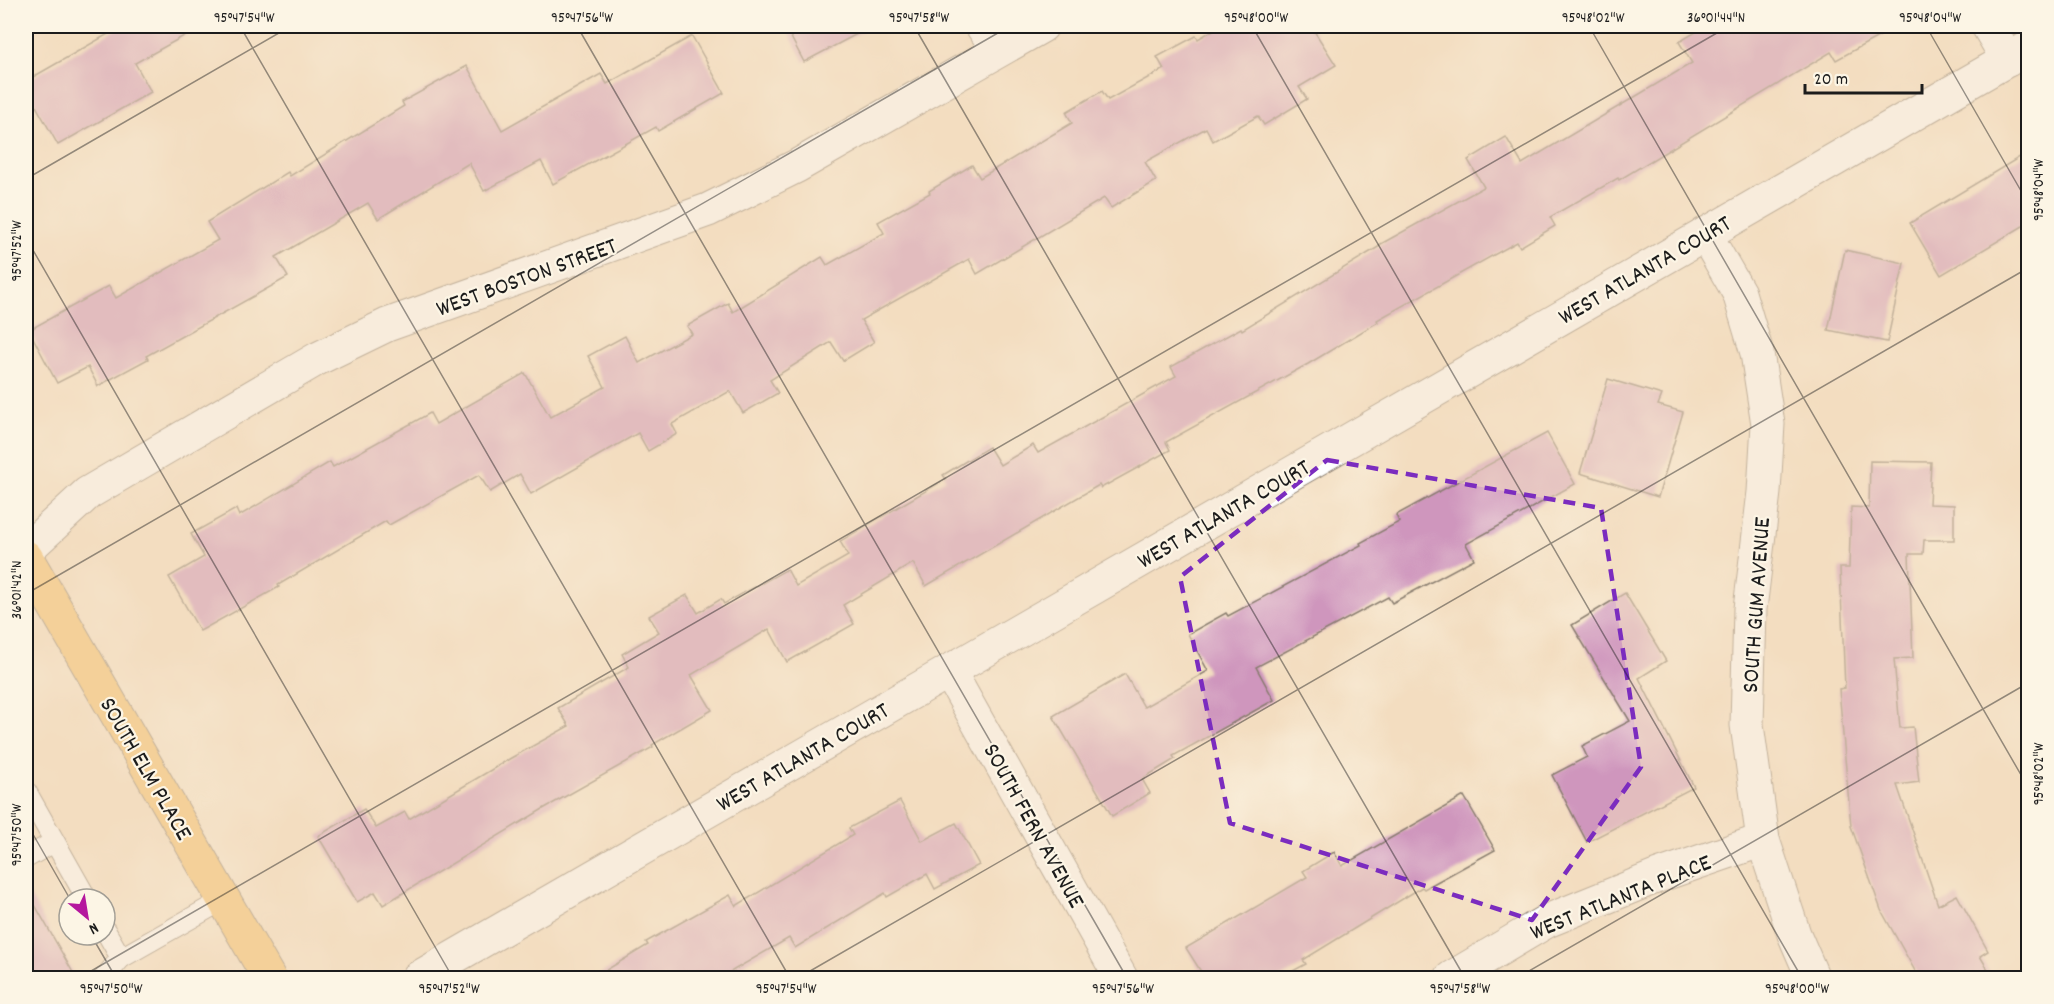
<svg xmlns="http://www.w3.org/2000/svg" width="2054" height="1004" font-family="Dekko,sans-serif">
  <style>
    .building { fill: #cf96bd }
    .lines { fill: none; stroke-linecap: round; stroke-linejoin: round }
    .lane-casing { stroke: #887c6e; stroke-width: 22 }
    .street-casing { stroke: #887c6e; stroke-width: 35 }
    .primary-casing { stroke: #887c6e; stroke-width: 35 }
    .lane { stroke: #fff; stroke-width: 20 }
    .street { stroke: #fff; stroke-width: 33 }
    .primary { stroke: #f5c16b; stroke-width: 33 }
    .marked { fill: none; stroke: #7b2cbf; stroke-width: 4.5; stroke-dasharray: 12 8; stroke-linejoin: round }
    .ticks { fill: none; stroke: #1c1c1c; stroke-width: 1.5; stroke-opacity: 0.45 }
    .labels { text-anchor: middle; stroke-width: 4.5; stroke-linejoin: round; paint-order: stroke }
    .street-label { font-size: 24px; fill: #1c1c1c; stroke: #fcf5e5 }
    .neatline { fill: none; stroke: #1c1c1c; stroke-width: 2 }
    .ticks-label { font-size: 15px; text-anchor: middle; fill: #1c1c1c }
  </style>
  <rect width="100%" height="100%" fill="#fcf5e5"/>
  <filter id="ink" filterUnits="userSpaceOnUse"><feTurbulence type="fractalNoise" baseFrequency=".0167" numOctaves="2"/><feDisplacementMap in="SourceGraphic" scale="12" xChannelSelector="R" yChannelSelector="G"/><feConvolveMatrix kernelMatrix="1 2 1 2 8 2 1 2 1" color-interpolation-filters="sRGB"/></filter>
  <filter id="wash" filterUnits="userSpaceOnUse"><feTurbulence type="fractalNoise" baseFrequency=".008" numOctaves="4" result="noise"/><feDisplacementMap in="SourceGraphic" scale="24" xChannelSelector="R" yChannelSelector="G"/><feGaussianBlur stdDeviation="1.35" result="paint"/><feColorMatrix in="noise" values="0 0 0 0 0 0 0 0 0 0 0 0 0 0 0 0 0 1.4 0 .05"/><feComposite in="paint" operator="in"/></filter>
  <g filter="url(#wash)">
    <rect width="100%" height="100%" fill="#f3ddc0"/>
    <g id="blocks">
      <!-- building -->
      <g class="building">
        <polygon points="122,26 202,26 135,63 151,92 58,145 26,88 26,81"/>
        <polygon points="785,26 872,26 804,62"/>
        <polygon points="1220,26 1311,26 1336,65 1299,87 1307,99 1264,125 1258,116 1213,141 1206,128 1145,162 1156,181 1111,208 1104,198 977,274 969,259 861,320 874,342 843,361 831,342 770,380 778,393 743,413 730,391 672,424 677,434 648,451 638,433 531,494 520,474 490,492 479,475 389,525 386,521 278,585 279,587 200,631 169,577 204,557 191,534 236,509 239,516 330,462 333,467 430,413 436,424 525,373 550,417 605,387 588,356 625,336 639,363 692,334 687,326 728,303 733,312 822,257 827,265 884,233 878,222 930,193 929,191 972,165 980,178 1072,123 1066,112 1102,91 1108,100 1164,69 1157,57 1196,36 1198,39"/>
        <polygon points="1706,26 1898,26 1836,60 1831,52 1619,180 1618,178 1550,217 1555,226 1520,247 1517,242 1377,320 1378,322 1308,364 1166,442 1170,450 1101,488 1099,485 926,586 913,563 843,605 854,624 787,662 769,629 691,675 712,710 652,745 653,747 543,809 383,905 375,892 357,902 318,836 364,809 376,828 405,812 409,819 511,758 569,726 558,708 629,667 622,654 659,632 649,616 687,595 698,613 721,599 724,604 787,569 796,586 848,556 840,541 946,479 943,475 989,447 1000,465 1033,445 1038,453 1176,376 1171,367 1241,328 1242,330 1380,246 1379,245 1484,187 1468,160 1506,137 1522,164 1692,63 1679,42"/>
        <polygon points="692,36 724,93 658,131 656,127 553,184 541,161 484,191 469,163 378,219 368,203 276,257 288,277 146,356 148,359 98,386 88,367 57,383 29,330 109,286 116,298 218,240 207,222 288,172 290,176 404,106 402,102 467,66 502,130 601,74 607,84"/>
        <polygon points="2028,152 2028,223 1941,275 1910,223"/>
        <polygon points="1845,250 1904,263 1887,342 1828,330"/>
        <polygon points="1608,379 1662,395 1658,405 1683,412 1658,497 1580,473"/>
        <polygon points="1547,433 1575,484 1466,544 1474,559 1392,603 1388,597 1256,667 1274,700 1173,756 1175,759 1142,779 1150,793 1112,816 1053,716 1125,674 1144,707 1208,671 1188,634 1226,613 1228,616 1361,545 1360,543 1399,522 1396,515"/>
        <polygon points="1870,461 1931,462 1929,504 1954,505 1954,540 1924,540 1923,554 1909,554 1913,658 1894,659 1900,728 1913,727 1919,782 1897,785 1938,905 1957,895 1988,951 1980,956 1993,978 1919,978 1881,910 1851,826 1839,689 1845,688 1840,568 1849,568 1851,507 1869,508"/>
        <polygon points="1625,593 1666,661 1639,678 1694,787 1587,842 1552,775 1587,757 1582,746 1630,721 1572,625"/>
        <polygon points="1464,796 1495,850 1424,889 1422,887 1303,960 1306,964 1280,978 1205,978 1186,948 1307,877 1303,871 1334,852 1342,866"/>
        <polygon points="900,801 922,841 956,823 979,865 935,889 927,874 887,897 885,893 795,948 789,938 720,978 593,978 648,945 646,942 730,895 736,906 853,835 849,828"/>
        <polygon points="26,889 76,978 26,978"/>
      </g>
    </g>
  </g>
  <g filter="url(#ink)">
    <use href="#blocks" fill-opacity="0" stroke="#887c6e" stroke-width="1.5"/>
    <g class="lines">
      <!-- lane casing -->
      <g class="lane-casing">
        <g id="lane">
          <polyline points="26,791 87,899"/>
          <polyline points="26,858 54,842"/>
          <polyline points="105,930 121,958 223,900"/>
          <polyline points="104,978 121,958"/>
        </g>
      </g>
      <!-- street casing -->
      <g class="street-casing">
        <g id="street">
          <polyline points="982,26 999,50"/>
          <polyline points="1988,26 2008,60"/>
          <polyline points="1705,234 1739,293 1757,353 1768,424 1764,492 1750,609 1747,725 1763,840 1794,934 1813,978"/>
          <polyline points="26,550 88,493 317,359 387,325 708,210 797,166 1042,26"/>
          <polyline points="949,671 1121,978"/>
          <polyline points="418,978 2028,48"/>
          <polyline points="1451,978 1547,921 1658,876 1763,840"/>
        </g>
      </g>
      <!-- primary casing -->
      <g class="primary-casing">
        <polyline id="primary" points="26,557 269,978"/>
      </g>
      <!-- lane -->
      <use href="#lane" class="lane"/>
      <!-- street -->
      <use href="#street" class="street"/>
      <!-- primary -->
      <use href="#primary" class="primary"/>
    </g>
  </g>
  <!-- marked area -->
  <path d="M0 0H2054V1004H0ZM1327 460 1601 508 1641 767 1532 920 1230 823 1180 577Z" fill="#f3ddc0" fill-opacity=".55" fill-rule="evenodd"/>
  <path class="marked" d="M1327 460 1601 508 1641 767 1532 920 1230 823 1180 577Z"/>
  <!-- ticks -->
  <path class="ticks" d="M240 26 790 978M577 26 1127 978M914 26 1465 978M1252 26 1802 978M1589 26 2028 787M1926 26 2028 203M26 179 291 26M26 238 453 978M26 594 1010 26M26 822 70 899M91 935 116 978M79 978 1729 26M798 978 2028 268M1517 978 2028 683"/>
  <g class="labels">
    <!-- street labels -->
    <g class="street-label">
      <text transform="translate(1644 269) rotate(-30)" y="8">WEST ATLANTA COURT</text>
      <text transform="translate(526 276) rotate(-20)" y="8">WEST BOSTON STREET</text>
      <text transform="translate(1223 513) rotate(-30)" y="8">WEST ATLANTA COURT</text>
      <text transform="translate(1755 605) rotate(-86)" y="8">SOUTH GUM AVENUE</text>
      <text transform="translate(802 756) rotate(-30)" y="8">WEST ATLANTA COURT</text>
      <text transform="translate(147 768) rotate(60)" y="8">SOUTH ELM PLACE</text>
      <text transform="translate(1035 825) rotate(61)" y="8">SOUTH FERN AVENUE</text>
      <text transform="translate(1620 896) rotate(-22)" y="8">WEST ATLANTA PLACE</text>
    </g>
  </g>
  <!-- margin -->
  <rect width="2054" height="1004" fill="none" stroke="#fcf5e5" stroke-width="66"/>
  <!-- north arrow -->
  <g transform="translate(87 917) rotate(150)"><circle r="28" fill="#fcf5e5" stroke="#a29e95" stroke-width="1.5"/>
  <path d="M0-4.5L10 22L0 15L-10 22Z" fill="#b5179e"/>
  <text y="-9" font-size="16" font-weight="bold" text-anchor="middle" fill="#1c1c1c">N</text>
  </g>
  <!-- scale -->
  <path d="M1805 84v9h117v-9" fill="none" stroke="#1c1c1c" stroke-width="3"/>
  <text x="1814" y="84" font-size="18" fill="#1c1c1c" stroke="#fcf5e5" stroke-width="4.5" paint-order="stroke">20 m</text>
  <rect x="33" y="33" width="1988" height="938" class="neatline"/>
  <g class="ticks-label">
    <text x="244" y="22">95°47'54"W</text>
    <text x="582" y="22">95°47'56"W</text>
    <text x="919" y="22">95°47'58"W</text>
    <text x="1256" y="22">95°48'00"W</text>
    <text x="1593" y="22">95°48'02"W</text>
    <text x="1716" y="22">36°01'44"N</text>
    <text x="1930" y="22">95°48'04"W</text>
    <text transform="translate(2038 190) rotate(-90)" y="5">95°48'04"W</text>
    <text transform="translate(16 251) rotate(-90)" y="5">95°47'52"W</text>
    <text transform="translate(16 590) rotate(-90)" y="5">36°01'42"N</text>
    <text transform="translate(2038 774) rotate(-90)" y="5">95°48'02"W</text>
    <text transform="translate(16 835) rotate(-90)" y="5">95°47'50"W</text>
    <text x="111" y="993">95°47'50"W</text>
    <text x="449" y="993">95°47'52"W</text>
    <text x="786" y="993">95°47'54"W</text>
    <text x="1123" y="993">95°47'56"W</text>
    <text x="1460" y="993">95°47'58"W</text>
    <text x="1797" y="993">95°48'00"W</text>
  </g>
</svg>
